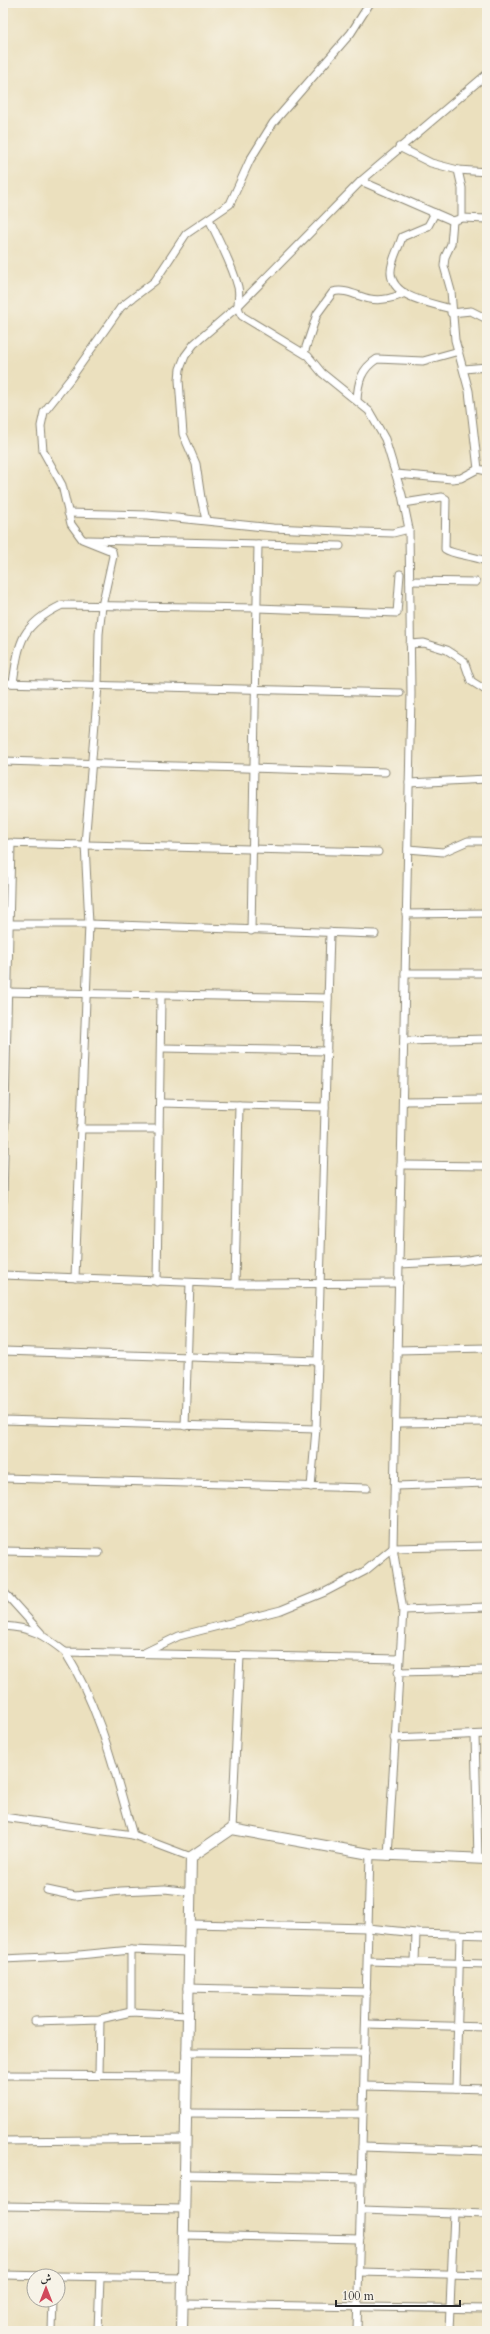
<svg xmlns="http://www.w3.org/2000/svg" width="490" height="2334" font-family="Cardo,Amiri,serif">
  <style>
    .lines { fill: none; stroke-linecap: round; stroke-linejoin: round }
    .street-casing { stroke: #8b8674; stroke-width: 9 }
    .secondary-casing { stroke: #8b8674; stroke-width: 12 }
    .street { stroke: #fff; stroke-width: 7 }
    .secondary { stroke: #fff; stroke-width: 10 }
  </style>
  <rect width="100%" height="100%" fill="#f7f3e8"/>
  <filter id="ink" filterUnits="userSpaceOnUse"><feTurbulence type="fractalNoise" baseFrequency=".025" numOctaves="2"/><feDisplacementMap in="SourceGraphic" scale="8" xChannelSelector="R" yChannelSelector="G"/><feConvolveMatrix kernelMatrix="1 2 1 2 8 2 1 2 1" color-interpolation-filters="sRGB"/></filter>
  <filter id="wash" filterUnits="userSpaceOnUse"><feTurbulence type="fractalNoise" baseFrequency=".012" numOctaves="4" result="noise"/><feDisplacementMap in="SourceGraphic" scale="16" xChannelSelector="R" yChannelSelector="G"/><feGaussianBlur stdDeviation="0.9" result="paint"/><feColorMatrix in="noise" values="0 0 0 0 0 0 0 0 0 0 0 0 0 0 0 0 0 1.4 0 .05"/><feComposite in="paint" operator="in"/></filter>
  <g filter="url(#wash)">
    <rect width="100%" height="100%" fill="#ebe0be"/>
  </g>
  <g filter="url(#ink)">
    <g class="lines">
      <!-- street casing -->
      <g class="street-casing">
        <g id="street">
          <polyline points="399,147 431,163 458,170 462,188 462,218 453,221 451,244 445,257 444,266 451,291 455,340 469,391 478,469 487,471"/>
          <polyline points="458,170 487,172"/>
          <polyline points="361,181 453,221"/>
          <path d="M435 213 428 226 402 237C399 248 390 262 391 273 392 298 432 303 451 309"/>
          <polyline points="462,218 487,219"/>
          <path d="M209 219C219 241 232 264 238 287 241 300 234 304 242 316L308 356 322 373 369 411 385 439 402 495 409 529 411 694 393 1548 403 1610 388 1856"/>
          <polyline points="451,313 471,311 487,319"/>
          <path d="M304 353 317 314 333 292C345 288 359 297 370 299 381 301 395 298 405 293"/>
          <polyline points="464,369 487,367"/>
          <path d="M357 400C358 382 361 369 377 359L423 361 459 351"/>
          <polyline points="396,474 452,479 461,478 478,469"/>
          <path d="M404 503 442 497 446 499 445 549C454 556 484 556 487 564"/>
          <polyline points="68,513 148,515 273,528 361,532 393,533 409,529"/>
          <polyline points="206,520 201,498 196,464 183,434 179,380 180,369 185,356 194,344 237,307 361,181 487,74"/>
          <polyline points="88,540 340,546"/>
          <polyline points="410,581 476,582"/>
          <polyline points="410,644 424,643 447,650 464,661 471,681 487,691"/>
          <polyline points="3,683 400,693"/>
          <path d="M13 683C19 641 21 625 62 605L257 608 397 613 400 574"/>
          <polyline points="3,761 385,772"/>
          <polyline points="409,783 487,779"/>
          <polyline points="3,843 378,852"/>
          <polyline points="408,849 443,852 468,841 487,841"/>
          <polyline points="406,914 487,913"/>
          <polyline points="3,924 89,924 375,934"/>
          <polyline points="251,931 258,544"/>
          <polyline points="405,973 487,973"/>
          <polyline points="3,992 328,998"/>
          <polyline points="404,1041 487,1039"/>
          <polyline points="161,1048 327,1051"/>
          <polyline points="403,1101 487,1100"/>
          <polyline points="160,1103 325,1107"/>
          <polyline points="80,1129 159,1129"/>
          <polyline points="401,1165 487,1166"/>
          <polyline points="3,1201 11,843"/>
          <polyline points="399,1264 462,1261 487,1257"/>
          <polyline points="3,1275 235,1284 399,1283"/>
          <polyline points="75,1278 89,924 85,844 98,686 99,634 102,606 113,556 112,551 82,539 71,524 62,485 43,451 41,426 44,412 71,378 121,307 155,281 186,234 230,204 250,160 273,123 351,33 370,3"/>
          <polyline points="157,1282 161,996"/>
          <polyline points="235,1284 239,1105"/>
          <polyline points="397,1350 487,1348"/>
          <polyline points="3,1351 318,1361"/>
          <polyline points="3,1420 316,1429"/>
          <polyline points="396,1423 487,1422"/>
          <polyline points="185,1426 190,1283"/>
          <polyline points="3,1478 367,1488"/>
          <polyline points="395,1486 487,1483"/>
          <polyline points="311,1487 316,1429 330,932"/>
          <polyline points="3,1551 99,1553"/>
          <polyline points="3,1591 41,1633"/>
          <polyline points="403,1610 487,1607"/>
          <path d="M3 1626C33 1628 42 1634 65 1652L399 1659"/>
          <path d="M65 1652C100 1707 115 1773 133 1835"/>
          <polyline points="144,1653 179,1636 281,1610 325,1592 365,1571 393,1548 487,1546"/>
          <polyline points="398,1672 487,1670"/>
          <polyline points="475,1735 478,1859"/>
          <polyline points="394,1738 487,1734"/>
          <polyline points="3,1817 133,1835 191,1857"/>
          <polyline points="232,1829 240,1656"/>
          <polyline points="47,1890 75,1896 121,1891 165,1889 190,1892"/>
          <polyline points="189,1924 368,1928 416,1933 487,1935"/>
          <polyline points="131,1950 131,2012"/>
          <polyline points="3,1959 69,1956 131,1950 188,1952"/>
          <polyline points="368,1961 487,1964"/>
          <polyline points="415,1962 416,1933"/>
          <polyline points="187,1988 367,1992"/>
          <polyline points="35,2021 100,2019 131,2012 187,2015"/>
          <polyline points="366,2024 487,2027"/>
          <polyline points="186,2052 365,2053"/>
          <polyline points="99,2074 100,2019"/>
          <polyline points="3,2075 186,2076"/>
          <polyline points="364,2086 487,2089"/>
          <polyline points="456,2088 460,1935"/>
          <polyline points="186,2113 363,2114"/>
          <polyline points="3,2141 185,2139"/>
          <polyline points="362,2147 487,2151"/>
          <polyline points="185,2175 362,2178"/>
          <polyline points="3,2206 184,2209"/>
          <polyline points="361,2210 487,2214"/>
          <polyline points="184,2235 360,2239"/>
          <polyline points="359,2272 487,2275"/>
          <polyline points="3,2275 51,2276"/>
          <polyline points="58,2276 183,2278"/>
          <polyline points="182,2304 487,2309"/>
          <polyline points="52,2331 53,2300"/>
          <polyline points="98,2331 100,2277"/>
          <polyline points="357,2331 370,1854"/>
          <polyline points="449,2331 454,2213"/>
        </g>
      </g>
      <!-- secondary casing -->
      <g class="secondary-casing">
        <polyline id="secondary" points="182,2331 191,1857 232,1829 370,1854 487,1859"/>
      </g>
      <!-- street -->
      <use href="#street" class="street"/>
      <!-- secondary -->
      <use href="#secondary" class="secondary"/>
    </g>
  </g>
  <!-- margin -->
  <rect width="490" height="2334" fill="none" stroke="#f7f3e8" stroke-width="16"/>
  <!-- north arrow -->
  <g transform="translate(46 2288)"><circle r="19" fill="#f7f3e8" stroke="#a5a39c"/>
  <path d="M0-3L7 15L0 10L-7 15Z" fill="#d1495b"/>
  <text y="-6" font-size="11" font-weight="bold" text-anchor="middle" fill="#2b2b2b">ش</text>
  </g>
  <!-- scale -->
  <path d="M336 2300v6h124v-6" fill="none" stroke="#2b2b2b" stroke-width="2"/>
  <text x="342" y="2300" font-size="12" fill="#2b2b2b" stroke="#f7f3e8" stroke-width="3" paint-order="stroke">100 m</text>
</svg>
